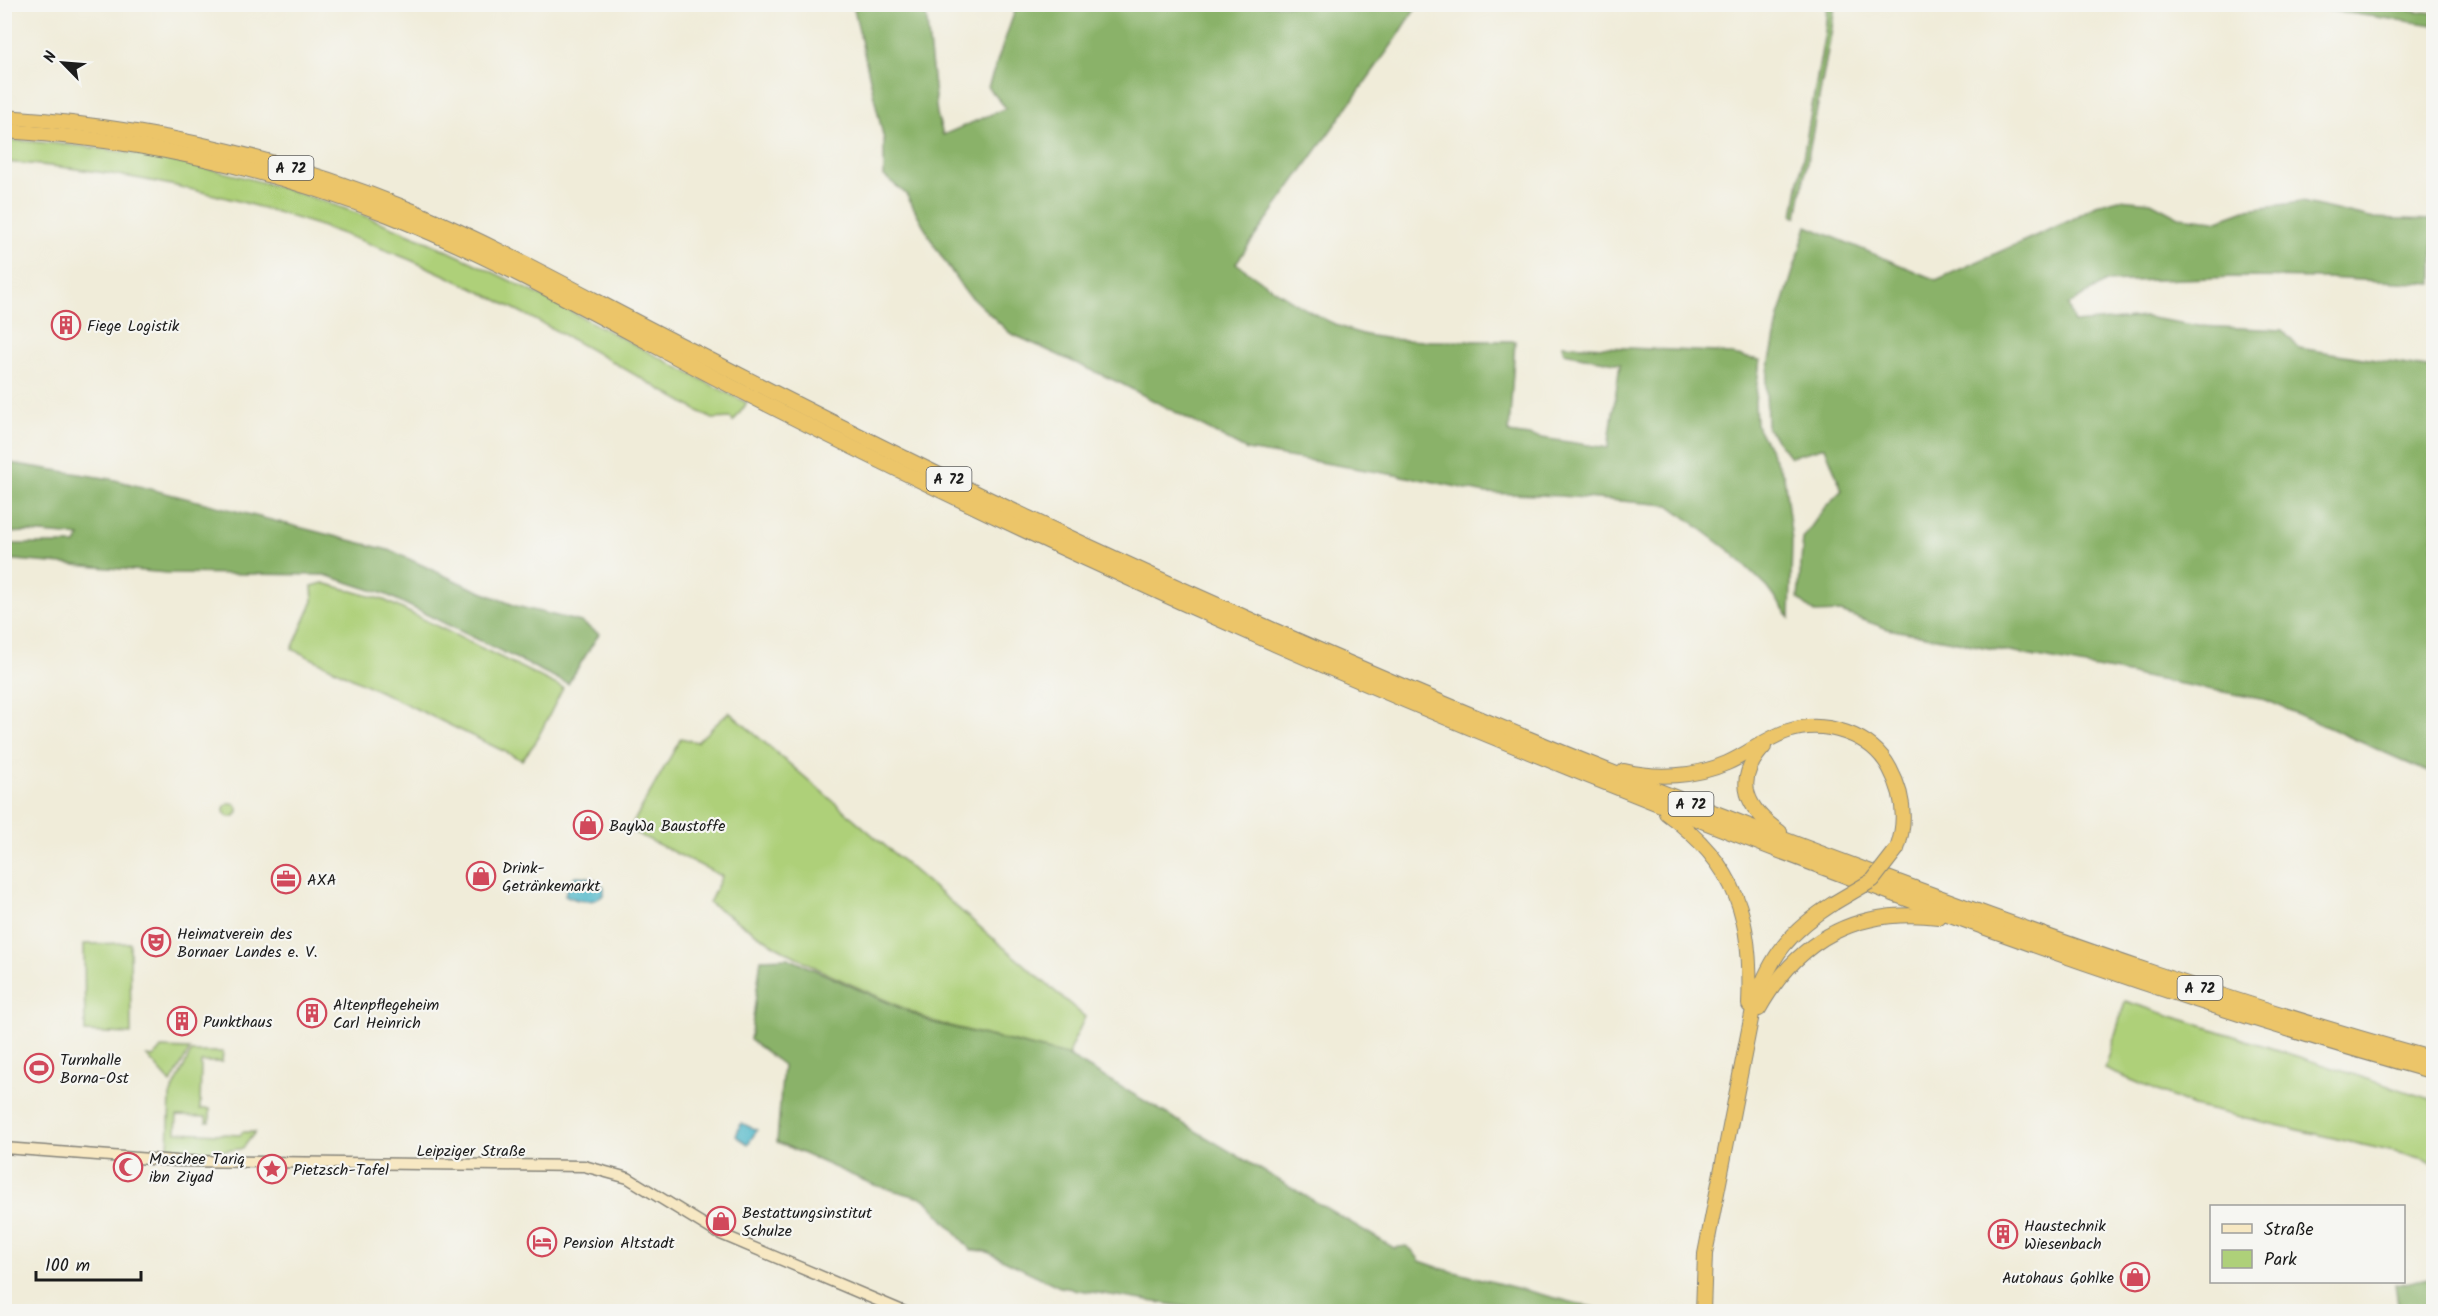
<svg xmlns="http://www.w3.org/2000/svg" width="2438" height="1316" font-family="Kalam,sans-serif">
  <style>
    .green { fill: #aed079; stroke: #65764a; stroke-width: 1.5 }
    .forest { fill: #8ab269; stroke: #536742; stroke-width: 1.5 }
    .water { fill: #4ab5c7; stroke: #336872; stroke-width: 1.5 }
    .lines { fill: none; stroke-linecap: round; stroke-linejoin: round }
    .secondary-casing { stroke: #86847a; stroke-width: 13 }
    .highway-casing { stroke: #86847a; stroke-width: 16 }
    .secondary { stroke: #f7e8c3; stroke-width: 10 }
    .highway { stroke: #ecc569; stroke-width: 14 }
    .highway-bridge-casing { stroke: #86847a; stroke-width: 16; stroke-linecap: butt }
    .highway-bridge { stroke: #ecc569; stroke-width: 14 }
    .labels { text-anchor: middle; stroke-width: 4.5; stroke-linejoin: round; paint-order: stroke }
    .shield { fill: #f6f6f2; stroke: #5d5d5c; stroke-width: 1.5 }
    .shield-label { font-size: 15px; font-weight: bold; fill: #1c1c1c }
    .poi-label { font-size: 16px; fill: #1c1c1c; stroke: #f6f6f2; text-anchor: start }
    .street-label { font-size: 16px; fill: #1c1c1c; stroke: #f6f6f2 }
  </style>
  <rect width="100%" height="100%" fill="#f6f6f2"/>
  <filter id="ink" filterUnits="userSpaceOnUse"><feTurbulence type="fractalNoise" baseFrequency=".0167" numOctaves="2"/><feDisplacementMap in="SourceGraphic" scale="12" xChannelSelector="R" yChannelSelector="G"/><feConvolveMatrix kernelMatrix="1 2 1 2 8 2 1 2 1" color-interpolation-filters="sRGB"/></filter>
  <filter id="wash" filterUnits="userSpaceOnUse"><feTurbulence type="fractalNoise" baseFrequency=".008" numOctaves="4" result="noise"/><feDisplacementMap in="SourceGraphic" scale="24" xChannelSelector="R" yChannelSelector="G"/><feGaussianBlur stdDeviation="1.35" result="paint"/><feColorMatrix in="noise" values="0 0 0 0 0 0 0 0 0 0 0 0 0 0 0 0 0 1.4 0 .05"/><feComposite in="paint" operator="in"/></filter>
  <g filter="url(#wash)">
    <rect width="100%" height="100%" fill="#f0ecd9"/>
    <!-- green -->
    <g class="green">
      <path d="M4 140C143 146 286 181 414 236 528 285 636 347 747 403L733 422 731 418 712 419C613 362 513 303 408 259 280 206 143 171 5 162Z"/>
      <polygon points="323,583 384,600 563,688 535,743 522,760 292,649 313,601 312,586"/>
      <polygon points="729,712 1085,1017 1070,1049 1070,1056 934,1022 826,973 774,945 709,903 722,876 629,830 681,738 697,742"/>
      <circle cx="231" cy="810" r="7"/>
      <polygon points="130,943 131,1034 85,1032 84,944"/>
      <polygon points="2125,1001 2433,1100 2433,1164 2425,1159 2193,1106 2105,1069"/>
      <polygon points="161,1048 190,1049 171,1083 147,1056 154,1057"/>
      <path d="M191 1052H223L222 1062H201L200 1109H210V1122H206V1117L177 1116 176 1132 241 1135 242 1132H255L243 1148C232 1151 174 1155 168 1150L170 1096Z"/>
    </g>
    <!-- forest -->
    <g class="forest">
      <path d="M853 5H920L926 14 937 114 943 135 1006 108 988 87 1017 5H1418L1396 39 1236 263C1267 286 1322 323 1359 333 1400 345 1471 340 1515 341L1509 433 1608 448 1620 364 1564 353 1562 345 1716 352 1760 360 1755 402 1756 424 1784 476 1792 541 1790 618 1768 588 1730 551 1669 505 1561 496 1485 493 1425 480 1247 450 1122 384 1010 333 964 290 936 248 906 194 884 176V140Z"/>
      <polygon points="1827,5 1835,5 1832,29 1797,217 1793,215 1825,32"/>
      <polygon points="2289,5 2375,5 2433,13 2433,25"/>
      <polygon points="2119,199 2151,202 2179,217 2215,221 2248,209 2302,202 2370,218 2433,220 2433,284 2326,278 2235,277 2106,282 2068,305 2074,323 2145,317 2199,326 2282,330 2299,348 2433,369 2433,774 2266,700 1888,629 1841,612 1815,613 1798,599 1803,538 1825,507 1842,490 1825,447 1790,457 1767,428 1766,381 1779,317 1807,226 1936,280 2071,220 2096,205"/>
      <polygon points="4,462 111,479 392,551 467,586 516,606 581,622 599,634 568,684 387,595 325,575 167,573 5,559 5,544 76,544 80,536 26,532 5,533"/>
      <polygon points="788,958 934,1023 1067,1055 1394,1248 1406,1246 1412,1250 1420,1261 1443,1269 1606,1311 1212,1311 1060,1287 985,1251 971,1250 925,1199 874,1185 777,1142 783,1065 750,1040 761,959"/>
      <polygon points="2433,1277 2433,1311 2399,1311 2395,1285"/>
    </g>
    <!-- water -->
    <g class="water">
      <path d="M575 876C587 876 596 878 604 887V894C595 905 576 901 565 895L568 884Z"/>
      <polygon points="741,1123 757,1130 748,1144 736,1136"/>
    </g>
  </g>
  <g filter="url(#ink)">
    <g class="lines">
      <!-- secondary casing -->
      <g class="secondary-casing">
        <polyline id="secondary" points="4,1148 177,1161 584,1166 628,1178 716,1232 905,1312"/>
      </g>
      <!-- highway casing -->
      <g class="highway-casing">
        <g id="highway">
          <path d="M4 117C144 126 283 157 413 211 510 252 601 305 695 352 823 418 953 483 1084 544 1346 666 1613 777 1885 877 2065 944 2248 1008 2434 1059"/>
          <path d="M4 131C136 139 266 167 388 215 506 262 617 327 729 385 846 445 964 503 1084 558 1334 674 1589 780 1848 877 2040 950 2235 1017 2434 1072"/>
          <path d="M1764 747C1732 781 1747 809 1780 832"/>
          <path d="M1624 771C1657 779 1695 777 1727 763 1748 754 1766 738 1788 731 1824 719 1872 734 1890 769 1904 795 1907 821 1897 849"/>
          <path d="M1666 813C1738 865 1753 920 1749 1005"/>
          <path d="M1759 1009C1799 938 1858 907 1939 917"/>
          <path d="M1703 1312 1705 1254 1754 1004C1771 955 1790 931 1834 903"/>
        </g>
      </g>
      <!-- secondary -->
      <use href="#secondary" class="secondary"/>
      <!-- highway -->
      <use href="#highway" class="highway"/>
      <!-- highway-bridge casing -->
      <g class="highway-bridge-casing">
        <polyline id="highway-bridge" points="1834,903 1873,880 1897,849"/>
      </g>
      <!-- highway-bridge -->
      <use href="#highway-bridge" class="highway-bridge"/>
    </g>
  </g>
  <!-- icons -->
  <defs>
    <g id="building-ring" transform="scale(1.5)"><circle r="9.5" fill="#f6f6f2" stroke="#d1495b" stroke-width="1.5"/><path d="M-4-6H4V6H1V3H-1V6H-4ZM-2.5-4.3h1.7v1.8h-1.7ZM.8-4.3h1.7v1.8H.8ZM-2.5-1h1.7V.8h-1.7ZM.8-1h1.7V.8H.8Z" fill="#d1495b"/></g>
    <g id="shop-ring" transform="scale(1.5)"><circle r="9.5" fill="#f6f6f2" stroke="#d1495b" stroke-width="1.5"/><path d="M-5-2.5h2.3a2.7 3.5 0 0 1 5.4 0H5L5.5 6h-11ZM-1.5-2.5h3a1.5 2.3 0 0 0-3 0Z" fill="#d1495b"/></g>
    <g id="office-ring" transform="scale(1.5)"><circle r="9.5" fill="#f6f6f2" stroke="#d1495b" stroke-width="1.5"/><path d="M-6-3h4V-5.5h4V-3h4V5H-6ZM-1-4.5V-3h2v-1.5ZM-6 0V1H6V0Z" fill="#d1495b"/></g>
    <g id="theatre-ring" transform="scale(1.5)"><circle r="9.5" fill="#f6f6f2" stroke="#d1495b" stroke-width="1.5"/><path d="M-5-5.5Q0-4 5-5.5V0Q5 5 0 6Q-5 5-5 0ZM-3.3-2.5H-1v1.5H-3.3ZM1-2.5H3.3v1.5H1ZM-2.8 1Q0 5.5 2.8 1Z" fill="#d1495b"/></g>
    <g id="stadium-ring" transform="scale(1.5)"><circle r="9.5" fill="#f6f6f2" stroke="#d1495b" stroke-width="1.5"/><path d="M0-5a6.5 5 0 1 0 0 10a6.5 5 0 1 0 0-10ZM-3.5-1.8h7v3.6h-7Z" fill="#d1495b"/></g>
    <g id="mosque-ring" transform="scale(1.5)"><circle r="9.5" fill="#f6f6f2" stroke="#d1495b" stroke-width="1.5"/><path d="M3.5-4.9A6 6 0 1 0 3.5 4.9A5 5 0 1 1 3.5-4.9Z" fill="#d1495b"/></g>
    <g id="sight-ring" transform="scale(1.5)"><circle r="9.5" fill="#f6f6f2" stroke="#d1495b" stroke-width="1.5"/><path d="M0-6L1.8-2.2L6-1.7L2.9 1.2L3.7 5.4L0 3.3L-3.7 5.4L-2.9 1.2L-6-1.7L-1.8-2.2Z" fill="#d1495b"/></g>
    <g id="hotel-ring" transform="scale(1.5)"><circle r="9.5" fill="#f6f6f2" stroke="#d1495b" stroke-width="1.5"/><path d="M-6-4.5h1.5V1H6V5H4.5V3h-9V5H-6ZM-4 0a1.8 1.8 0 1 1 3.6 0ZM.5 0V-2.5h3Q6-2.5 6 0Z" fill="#d1495b"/></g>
  </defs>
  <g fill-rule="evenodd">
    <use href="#building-ring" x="66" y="325"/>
    <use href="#shop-ring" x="588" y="825"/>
    <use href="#shop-ring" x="481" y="876"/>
    <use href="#office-ring" x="286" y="879"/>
    <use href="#theatre-ring" x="156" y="942"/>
    <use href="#building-ring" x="312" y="1013"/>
    <use href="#building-ring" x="182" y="1021"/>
    <use href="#stadium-ring" x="39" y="1068"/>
    <use href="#mosque-ring" x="128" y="1167"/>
    <use href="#sight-ring" x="272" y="1169"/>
    <use href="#shop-ring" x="721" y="1221"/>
    <use href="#building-ring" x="2003" y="1234"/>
    <use href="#hotel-ring" x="542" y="1242"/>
    <use href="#shop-ring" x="2135" y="1277"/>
  </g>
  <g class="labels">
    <!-- shield labels -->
    <g class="shield">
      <rect x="268.5" y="156" width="45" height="24" rx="4.5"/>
      <rect x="926.5" y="467" width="45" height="24" rx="4.5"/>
      <rect x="1668.5" y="792" width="45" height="24" rx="4.5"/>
      <rect x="2177.5" y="976" width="45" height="24" rx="4.5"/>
    </g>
    <g class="shield-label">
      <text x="291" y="173">A 72</text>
      <text x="949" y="484">A 72</text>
      <text x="1691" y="809">A 72</text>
      <text x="2200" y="993">A 72</text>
    </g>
    <!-- poi labels -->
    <g class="poi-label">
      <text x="87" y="331">Fiege Logistik</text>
      <text x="609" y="831">BayWa Baustoffe</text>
      <text x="502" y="873">Drink-<tspan x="502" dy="18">Getränkemarkt</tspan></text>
      <text x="307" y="885">AXA</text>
      <text x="177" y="939">Heimatverein des<tspan x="177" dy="18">Bornaer Landes e. V.</tspan></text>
      <text x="333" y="1010">Altenpflegeheim<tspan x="333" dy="18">Carl Heinrich</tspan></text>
      <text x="203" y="1027">Punkthaus</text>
      <text x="60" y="1065">Turnhalle<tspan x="60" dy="18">Borna-Ost</tspan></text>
      <text x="149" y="1164">Moschee Tariq<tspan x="149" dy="18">ibn Ziyad</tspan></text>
      <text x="293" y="1175">Pietzsch-Tafel</text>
      <text x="742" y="1218">Bestattungsinstitut<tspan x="742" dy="18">Schulze</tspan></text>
      <text x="2024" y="1231">Haustechnik<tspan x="2024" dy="18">Wiesenbach</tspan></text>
      <text x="563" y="1248">Pension Altstadt</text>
      <text x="2114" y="1283" text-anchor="end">Autohaus Gohlke</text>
    </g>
    <!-- street labels -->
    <g class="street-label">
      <text x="471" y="1156">Leipziger Straße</text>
    </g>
  </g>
  <!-- margin -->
  <rect width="2438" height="1316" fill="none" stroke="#f6f6f2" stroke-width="24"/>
  <!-- legend -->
  <rect x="2210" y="1205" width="195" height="78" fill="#f6f6f2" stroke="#9f9f9c" stroke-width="1.5"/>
  <rect x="2222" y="1224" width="30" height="9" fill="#f7e8c3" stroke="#9f9f9c" stroke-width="1.5"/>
  <text x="2264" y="1235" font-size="18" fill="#1c1c1c">Straße</text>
  <rect x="2222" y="1250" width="30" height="18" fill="#aed079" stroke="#9f9f9c" stroke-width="1.5"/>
  <text x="2264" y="1265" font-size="18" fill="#1c1c1c">Park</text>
  <!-- north arrow -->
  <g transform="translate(63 63) rotate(295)" stroke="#f6f6f2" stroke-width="4.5" paint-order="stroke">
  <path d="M0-4.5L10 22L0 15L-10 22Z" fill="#1c1c1c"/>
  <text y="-9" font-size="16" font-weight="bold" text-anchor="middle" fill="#1c1c1c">N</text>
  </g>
  <!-- scale -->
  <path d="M36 1271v9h105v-9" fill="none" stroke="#1c1c1c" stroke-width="3"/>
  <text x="45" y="1271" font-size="18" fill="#1c1c1c" stroke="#f6f6f2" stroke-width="4.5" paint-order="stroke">100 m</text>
</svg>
